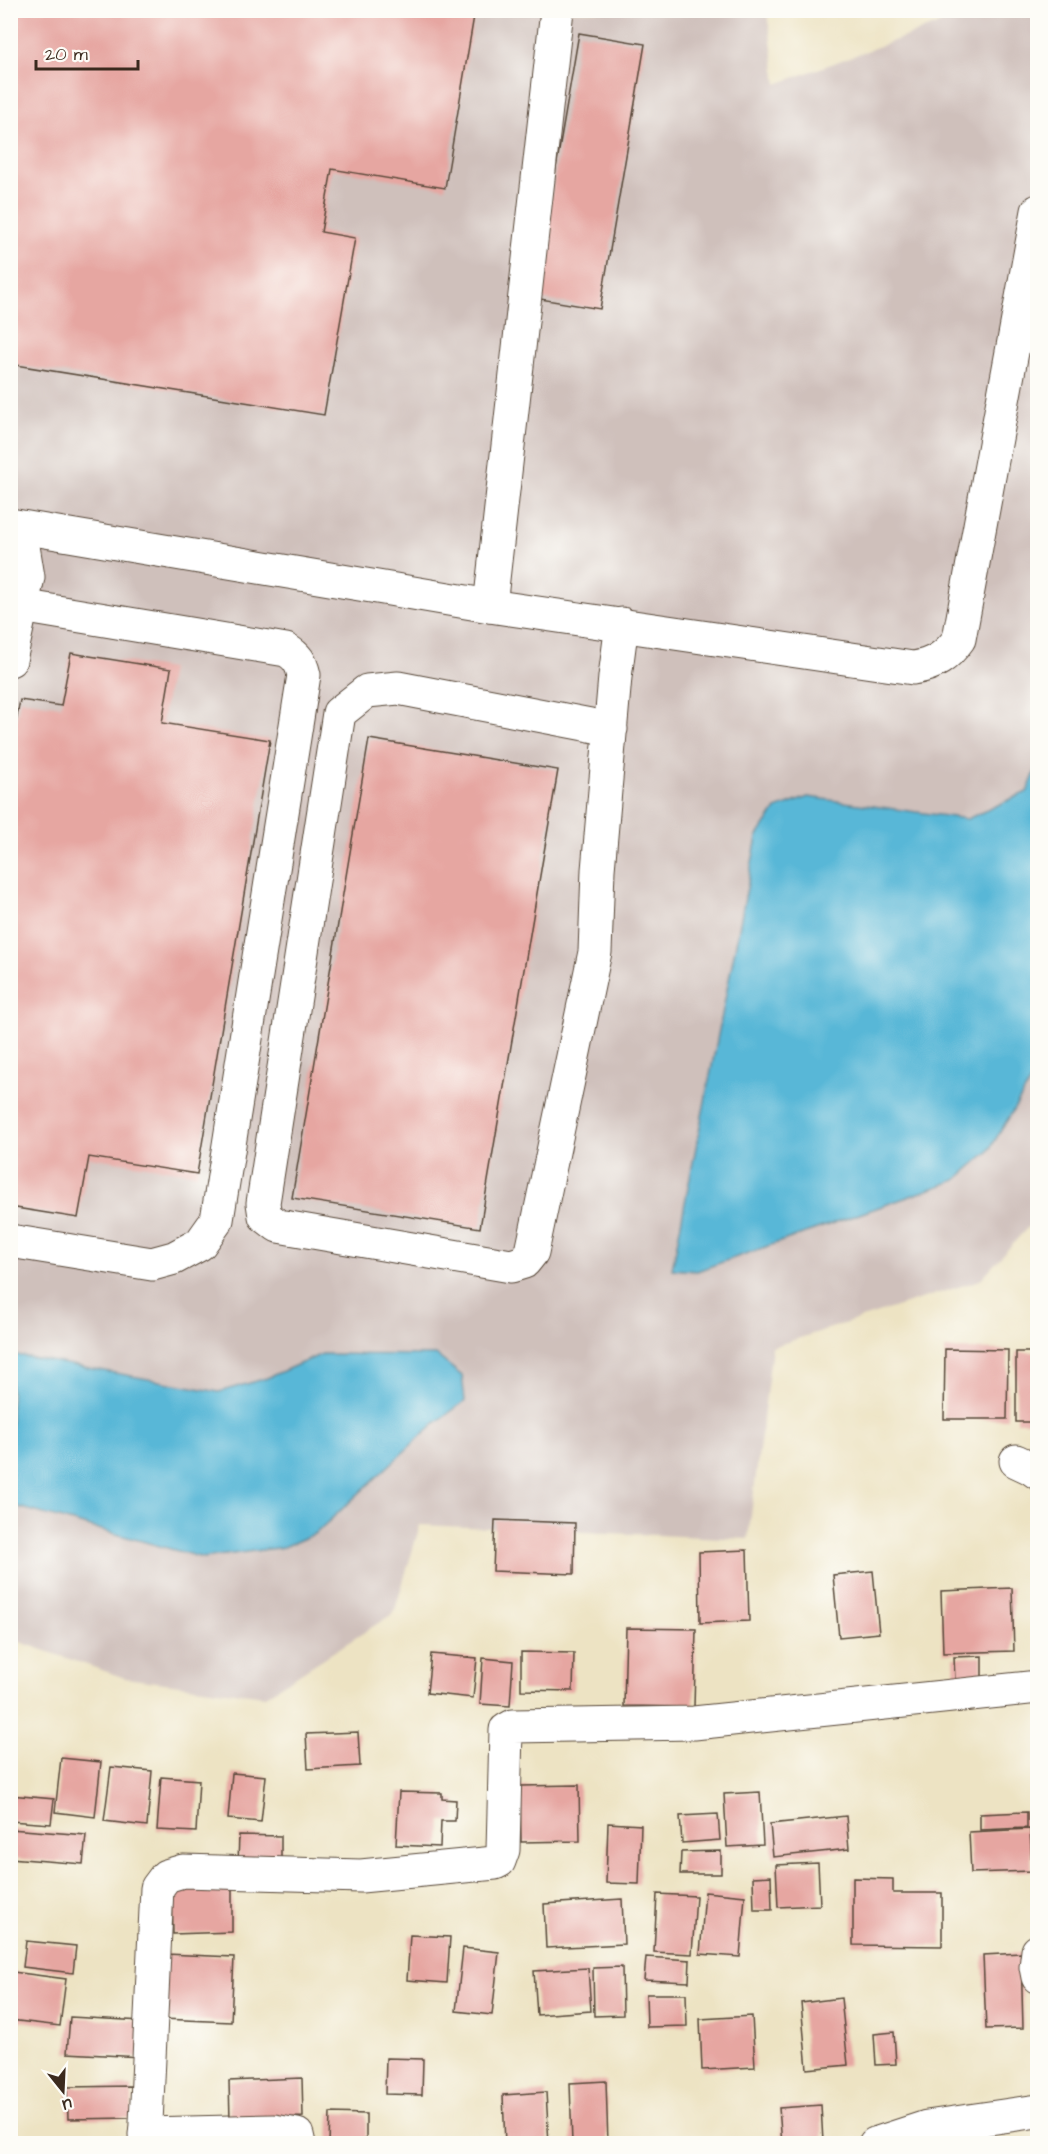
<svg xmlns="http://www.w3.org/2000/svg" width="1048" height="2154" font-family="'Architects Daughter',sans-serif">
  <style>
    .industrial { fill: #cfc0bb }
    .water { fill: #59b7d7; stroke: #4a707a; stroke-width: 1.5 }
    .building { fill: #e6a6a1 }
    .lines { fill: none; stroke-linecap: round; stroke-linejoin: round }
    .minor-casing { stroke: #564637; stroke-width: 35 }
    .minor { stroke: #fff; stroke-width: 33 }
  </style>
  <rect width="100%" height="100%" fill="#fdfcf7"/>
  <filter id="ink" filterUnits="userSpaceOnUse"><feTurbulence type="fractalNoise" baseFrequency=".0167" numOctaves="2"/><feDisplacementMap in="SourceGraphic" scale="12" xChannelSelector="R" yChannelSelector="G"/><feConvolveMatrix kernelMatrix="1 2 1 2 8 2 1 2 1" color-interpolation-filters="sRGB"/></filter>
  <filter id="wash" filterUnits="userSpaceOnUse"><feTurbulence type="fractalNoise" baseFrequency=".008" numOctaves="4" result="noise"/><feDisplacementMap in="SourceGraphic" scale="24" xChannelSelector="R" yChannelSelector="G"/><feGaussianBlur stdDeviation="1.35" result="paint"/><feColorMatrix in="noise" values="0 0 0 0 0 0 0 0 0 0 0 0 0 0 0 0 0 1.4 0 .05"/><feComposite in="paint" operator="in"/></filter>
  <g filter="url(#wash)">
    <rect width="100%" height="100%" fill="#ede3c3"/>
    <!-- industrial -->
    <polygon class="industrial" points="11,11 767,11 777,84 975,11 1037,11 1037,1217 980,1280 772,1347 748,1539 420,1525 394,1613 265,1696 125,1678 11,1639"/>
    <!-- water -->
    <g class="water">
      <polygon points="1037,768 1037,1071 988,1152 956,1180 697,1271 672,1269 757,837 776,809 808,797 967,819 1027,792"/>
      <polygon points="11,1354 219,1392 267,1378 322,1354 436,1355 462,1376 465,1401 434,1424 316,1533 284,1547 203,1558 11,1505"/>
    </g>
    <g id="blocks">
      <!-- building -->
      <g class="building">
        <polygon points="10,10 475,10 445,188 332,169 321,232 355,238 324,415 10,364"/>
        <polygon points="579,33 645,44 600,309 534,298"/>
        <polygon points="71,653 171,669 162,723 270,740 197,1174 89,1157 78,1218 10,1207 10,754 20,700 61,706"/>
        <polygon points="369,739 558,770 480,1228 292,1198"/>
        <polygon points="945,1349 1008,1350 1007,1419 944,1419"/>
        <rect x="1016" y="1352" width="22" height="70"/>
        <polygon points="495,1520 575,1523 574,1574 493,1571"/>
        <polygon points="747,1550 749,1621 700,1623 699,1552"/>
        <polygon points="873,1571 879,1633 839,1637 833,1575"/>
        <polygon points="1012,1588 1014,1651 943,1653 941,1591"/>
        <polygon points="626,1628 696,1629 694,1707 624,1706"/>
        <polygon points="521,1652 574,1653 573,1691 521,1690"/>
        <polygon points="431,1654 477,1658 473,1698 427,1693"/>
        <polygon points="982,1656 982,1680 955,1681 954,1657"/>
        <polygon points="483,1658 513,1661 510,1706 480,1704"/>
        <polygon points="358,1732 360,1766 308,1769 306,1734"/>
        <polygon points="61,1758 101,1762 95,1817 55,1812"/>
        <polygon points="111,1767 152,1771 147,1826 104,1821"/>
        <polygon points="232,1773 266,1776 261,1822 228,1819"/>
        <polygon points="161,1777 199,1780 196,1832 157,1830"/>
        <polygon points="579,1785 580,1841 521,1842 520,1786"/>
        <polygon points="399,1792 442,1793 442,1799 456,1800 455,1821 441,1821 440,1847 396,1845"/>
        <polygon points="760,1792 763,1845 727,1847 724,1794"/>
        <polygon points="10,1795 54,1799 51,1824 10,1821"/>
        <polygon points="1027,1812 1027,1828 980,1830 980,1814"/>
        <polygon points="718,1814 720,1840 682,1843 680,1816"/>
        <polygon points="846,1816 849,1849 773,1857 770,1824"/>
        <polygon points="608,1823 641,1825 639,1884 606,1883"/>
        <polygon points="10,1829 86,1835 83,1864 10,1858"/>
        <polygon points="1030,1829 1032,1871 971,1873 969,1832"/>
        <polygon points="239,1835 281,1836 281,1866 238,1864"/>
        <polygon points="721,1851 721,1874 680,1874 681,1852"/>
        <polygon points="818,1863 820,1905 778,1907 776,1865"/>
        <polygon points="771,1876 772,1910 754,1910 753,1877"/>
        <polygon points="853,1878 893,1879 893,1893 942,1893 942,1946 853,1945"/>
        <polygon points="232,1885 232,1932 173,1934 172,1886"/>
        <polygon points="705,1892 745,1896 740,1957 700,1954"/>
        <polygon points="657,1894 696,1896 692,1954 654,1952"/>
        <polygon points="622,1899 624,1944 546,1948 544,1904"/>
        <polygon points="410,1935 450,1937 447,1983 407,1980"/>
        <polygon points="26,1941 76,1946 73,1973 23,1967"/>
        <polygon points="463,1948 499,1952 492,2015 456,2011"/>
        <polygon points="1021,1953 1023,2028 986,2029 983,1955"/>
        <polygon points="165,1954 234,1957 231,2022 162,2019"/>
        <polygon points="646,1957 690,1960 689,1982 644,1980"/>
        <polygon points="622,1967 623,2015 594,2016 593,1968"/>
        <polygon points="588,1968 591,2011 537,2015 534,1971"/>
        <polygon points="13,1972 66,1979 60,2026 10,2020"/>
        <polygon points="646,1994 686,1994 687,2026 647,2027"/>
        <polygon points="841,1998 848,2065 807,2069 801,2003"/>
        <polygon points="752,2016 755,2067 702,2070 700,2019"/>
        <polygon points="70,2017 143,2021 141,2057 67,2053"/>
        <polygon points="894,2032 896,2064 876,2065 874,2034"/>
        <polygon points="386,2058 423,2059 422,2095 385,2094"/>
        <polygon points="302,2078 303,2117 230,2120 229,2081"/>
        <polygon points="606,2081 608,2144 572,2144 570,2083"/>
        <polygon points="132,2086 132,2118 68,2119 67,2087"/>
        <polygon points="546,2092 549,2144 505,2144 503,2095"/>
        <polygon points="821,2105 823,2142 782,2144 779,2108"/>
        <polygon points="330,2113 366,2114 366,2144 329,2144"/>
      </g>
    </g>
  </g>
  <g filter="url(#ink)">
    <use href="#blocks" fill-opacity="0" stroke="#564637" stroke-width="1.5"/>
    <g class="lines">
      <!-- minor casing -->
      <g class="minor-casing">
        <g id="minor">
          <path d="M10 525 490 606 913 668C934 665 947 656 959 639L1038 211"/>
          <polyline points="490,606 557,10"/>
          <polyline points="10,660 28,577 20,528"/>
          <polyline points="611,729 398,688 367,691 339,713 263,1203 265,1216 278,1226 511,1266 524,1262 532,1252 595,952 598,870 615,677 622,624"/>
          <path d="M10 1241 152 1264 174 1258 200 1244 217 1220 304 675C301 662 297 656 286 650L21 606"/>
          <polyline points="1016,1461 1031,1468 1038,1473"/>
          <polyline points="1038,1951 1036,1967 1038,1977"/>
          <polyline points="145,2134 274,2131 297,2135 299,2144"/>
          <polyline points="145,2144 157,1888 166,1876 183,1871 361,1876 495,1863 499,1861 503,1850 506,1730 513,1726 694,1723 1038,1687"/>
          <polyline points="875,2144 927,2127 1038,2111"/>
        </g>
      </g>
      <!-- minor -->
      <use href="#minor" class="minor"/>
    </g>
  </g>
  <!-- margin -->
  <rect width="1048" height="2154" fill="none" stroke="#fdfcf7" stroke-width="36"/>
  <!-- north arrow -->
  <g transform="translate(63 2091) rotate(162)" stroke="#fdfcf7" stroke-width="4.5" paint-order="stroke">
  <path d="M0-4.5L10 22L0 15L-10 22Z" fill="#3b2a1e"/>
  <text y="-9" font-size="16" font-weight="bold" text-anchor="middle" fill="#3b2a1e">U</text>
  </g>
  <!-- scale -->
  <path d="M36 60v9h102v-9" fill="none" stroke="#3b2a1e" stroke-width="3"/>
  <text x="45" y="60" font-size="18" fill="#3b2a1e" stroke="#fdfcf7" stroke-width="4.5" paint-order="stroke">20 m</text>
</svg>
